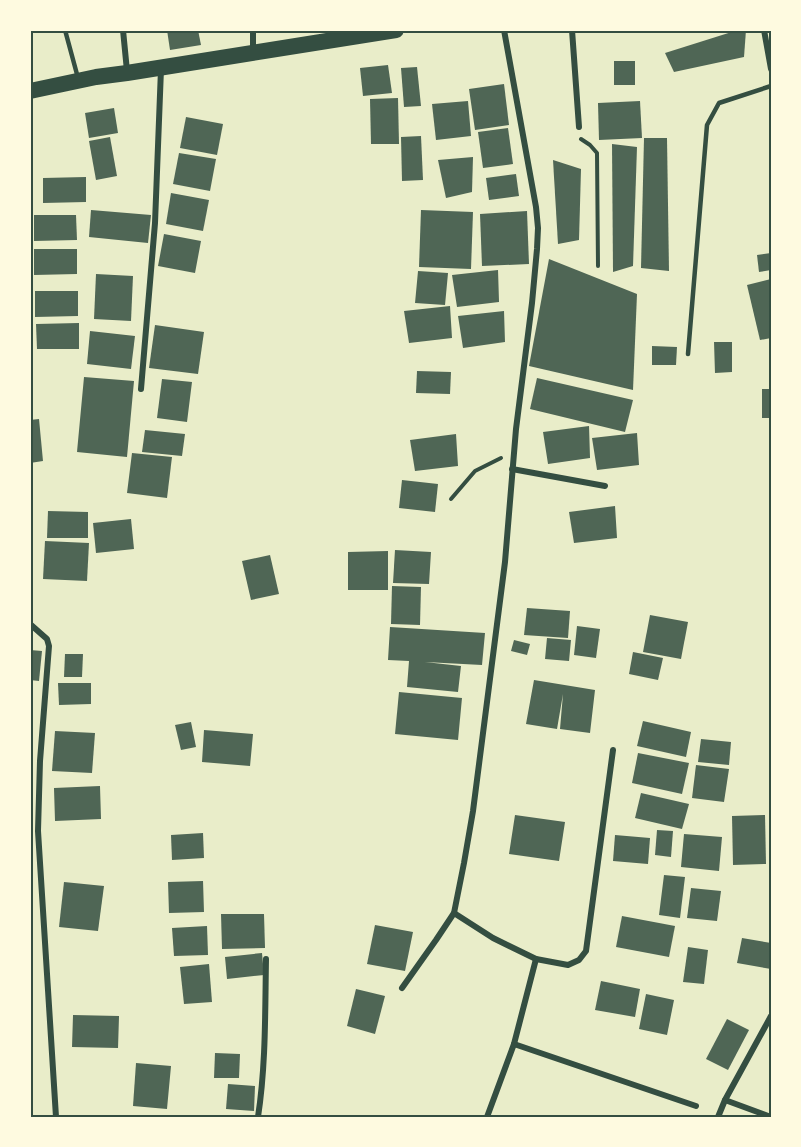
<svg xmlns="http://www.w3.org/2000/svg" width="801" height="1147" font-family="'IBM Plex Sans',sans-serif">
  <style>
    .building { fill: #4f6655 }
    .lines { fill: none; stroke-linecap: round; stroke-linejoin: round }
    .path { stroke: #344e41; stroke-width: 4 }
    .service { stroke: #344e41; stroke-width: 4.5 }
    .minor { stroke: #344e41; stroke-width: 6 }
    .trunk { stroke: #344e41; stroke-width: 16 }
    .neatline { fill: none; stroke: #344e41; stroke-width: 2 }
  </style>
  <rect width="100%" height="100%" fill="#e9edc9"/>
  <!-- building -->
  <g class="building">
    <polygon points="167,30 198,30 201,45 170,50"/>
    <polygon points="738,30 746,30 744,57 674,72 665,53"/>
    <rect x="614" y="61" width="21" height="24"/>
    <polygon points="388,65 392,93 363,96 360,68"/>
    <polygon points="417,67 421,106 404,107 401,68"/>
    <polygon points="504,84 509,125 475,130 469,89"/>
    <polygon points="398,98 399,144 371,144 370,99"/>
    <polygon points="468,101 471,136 436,140 432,104"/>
    <polygon points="640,101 642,138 599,140 598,103"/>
    <polygon points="114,108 118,133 89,138 85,113"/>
    <polygon points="186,117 223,124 217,155 180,148"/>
    <polygon points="508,128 513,164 483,168 478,132"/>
    <polygon points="421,136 423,180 402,181 401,137"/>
    <polygon points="110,137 117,176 96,180 89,141"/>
    <polygon points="644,138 667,138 669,271 641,268"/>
    <polygon points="612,144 637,147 633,266 613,272"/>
    <polygon points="179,153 216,159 210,191 173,184"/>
    <polygon points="473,157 472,192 446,198 438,160"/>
    <polygon points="553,160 581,169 579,240 558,244"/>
    <polygon points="516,174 519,196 489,200 486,178"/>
    <polygon points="86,177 86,202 43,203 43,178"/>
    <polygon points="171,193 209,200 203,231 166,224"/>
    <polygon points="91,210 151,215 148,243 89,237"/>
    <polygon points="421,210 473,212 471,269 419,267"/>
    <polygon points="527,211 529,264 482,266 480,214"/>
    <polygon points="34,215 76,215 77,240 34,241"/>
    <polygon points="164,234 201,241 195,273 158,266"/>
    <polygon points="34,249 77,249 77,274 34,275"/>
    <polygon points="771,253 771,270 759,272 757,255"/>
    <polygon points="549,259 637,294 633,390 529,366"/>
    <polygon points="498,270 499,302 457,307 452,275"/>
    <polygon points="418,271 448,273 445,305 415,303"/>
    <polygon points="96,274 133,276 131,321 94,319"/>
    <polygon points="771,279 771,338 760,340 747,285"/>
    <polygon points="35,291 78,291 78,316 35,317"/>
    <polygon points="450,306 452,338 409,343 404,311"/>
    <polygon points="504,311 505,342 463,348 458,316"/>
    <polygon points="79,323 79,349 37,349 36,324"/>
    <polygon points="155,325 204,332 198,374 149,368"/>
    <polygon points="90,331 135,336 131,369 87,364"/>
    <polygon points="714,342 732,342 732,372 715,373"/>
    <polygon points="652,346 677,347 676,365 652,365"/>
    <polygon points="417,371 451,372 450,394 416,393"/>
    <polygon points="84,377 134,381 127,457 77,452"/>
    <polygon points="537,378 633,400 625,432 530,409"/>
    <polygon points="162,379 192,382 187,422 157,418"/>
    <rect x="762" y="389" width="9" height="29"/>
    <polygon points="39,419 43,461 30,463 30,420"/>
    <polygon points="589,426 590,458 548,464 543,432"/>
    <polygon points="145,430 185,434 182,456 142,452"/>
    <polygon points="637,433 639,465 597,470 592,438"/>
    <polygon points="456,434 458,466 415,471 410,440"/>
    <polygon points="132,453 172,457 167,498 127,493"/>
    <polygon points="402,480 438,484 435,512 399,508"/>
    <polygon points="615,506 617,538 574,543 569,512"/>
    <polygon points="48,511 88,512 88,538 47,538"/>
    <polygon points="131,519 134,549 96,553 93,523"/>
    <polygon points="45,541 89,543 87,581 43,579"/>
    <polygon points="395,550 431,552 429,584 393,583"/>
    <polygon points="388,551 388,590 348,590 348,552"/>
    <polygon points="270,555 279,594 251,600 242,561"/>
    <polygon points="392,586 421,587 420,625 391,624"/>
    <polygon points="527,608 570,611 568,638 524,635"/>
    <polygon points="650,615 688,622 681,659 643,652"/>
    <polygon points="577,626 600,629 596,658 574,655"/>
    <polygon points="390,627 485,633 482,665 425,662 461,666 458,692 407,687 409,661 388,660"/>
    <polygon points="547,638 571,640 569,661 545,659"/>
    <polygon points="514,640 530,644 527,655 511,651"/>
    <polygon points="30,650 42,651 39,681 30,680"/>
    <polygon points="633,652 663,658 658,680 629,674"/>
    <polygon points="65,654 83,654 82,677 64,677"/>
    <polygon points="534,680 595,690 590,733 560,729 563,694 557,729 526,724"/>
    <polygon points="58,683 91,683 91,704 59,705"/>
    <polygon points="399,692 462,698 458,740 395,734"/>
    <polygon points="643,721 691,732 686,757 637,746"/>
    <polygon points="191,722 196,747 181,750 175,725"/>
    <polygon points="204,730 253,734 250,766 202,762"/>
    <polygon points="55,731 95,733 92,773 52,771"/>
    <polygon points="701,739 731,742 729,765 698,762"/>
    <polygon points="638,753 689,763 682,794 632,783"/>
    <polygon points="696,765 729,769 724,802 692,798"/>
    <polygon points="100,786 101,819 55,821 54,788"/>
    <polygon points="641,793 689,804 682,829 635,818"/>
    <polygon points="515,815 565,822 559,861 509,854"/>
    <polygon points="765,815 766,864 733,865 732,816"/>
    <polygon points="657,830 673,831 671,857 655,855"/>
    <polygon points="203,833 204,858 172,860 171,835"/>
    <polygon points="684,834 722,837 719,871 681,867"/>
    <polygon points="615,835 650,838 648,864 613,861"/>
    <polygon points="664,875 685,877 680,918 659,915"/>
    <polygon points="203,881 204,912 169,913 168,882"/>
    <polygon points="64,882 104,886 98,931 59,927"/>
    <polygon points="691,888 721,891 717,921 687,918"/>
    <polygon points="221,914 264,914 265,948 222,949"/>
    <polygon points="622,916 675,926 669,957 616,947"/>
    <polygon points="375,925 413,932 405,971 367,964"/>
    <polygon points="207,926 208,955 174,956 172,928"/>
    <polygon points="742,938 771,943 771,969 737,963"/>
    <polygon points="688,947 708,950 704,984 683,982"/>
    <polygon points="262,953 264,975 227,979 225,957"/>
    <polygon points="209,964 212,1002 184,1004 180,967"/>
    <polygon points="601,981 640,989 635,1017 595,1010"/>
    <polygon points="356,989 385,996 375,1034 347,1026"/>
    <polygon points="646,994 674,1000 667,1035 639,1029"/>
    <polygon points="73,1015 119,1016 118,1048 72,1047"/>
    <polygon points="727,1019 749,1030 728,1070 706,1059"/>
    <polygon points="215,1053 240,1054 239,1078 214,1078"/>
    <polygon points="136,1063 171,1066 167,1109 133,1106"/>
    <polygon points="228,1084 255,1086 254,1111 226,1109"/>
  </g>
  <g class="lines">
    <!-- path -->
    <g class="path">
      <polyline points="581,139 590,145 597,153 598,266"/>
      <polyline points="451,499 475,471 501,458"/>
    </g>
    <!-- service -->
    <g class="service">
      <polyline points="65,30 78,78"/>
      <polyline points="688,354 707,125 719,103 771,86"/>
    </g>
    <!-- minor -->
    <g class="minor">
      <polyline points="123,30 127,71"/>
      <polyline points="572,30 579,127"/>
      <polyline points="764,30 771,69"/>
      <polyline points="253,52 253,30"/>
      <polyline points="141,389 155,223 161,69"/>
      <polyline points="512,469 605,486"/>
      <polyline points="30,624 47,639 49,646 40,761 38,831 56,1117"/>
      <polyline points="454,913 493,938 536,959 568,965 579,960 586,951 613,750"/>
      <polyline points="402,988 436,940 454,913 464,863 473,811 505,562 516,429 532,303 537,249 538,228 536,207 504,30"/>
      <polyline points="514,1044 696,1106"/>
      <polyline points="725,1100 771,1117"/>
      <path d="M258 1117C266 1065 265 1012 266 959"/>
      <polyline points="487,1117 514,1044 536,959"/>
      <polyline points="718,1117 725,1100 771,1016"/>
    </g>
    <!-- trunk -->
    <polyline class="trunk" points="30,91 96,77 127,73 396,30"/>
  </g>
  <!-- border -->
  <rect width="801" height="1147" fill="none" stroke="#fefae0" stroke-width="63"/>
  <rect x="32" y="32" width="738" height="1084" class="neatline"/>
</svg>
